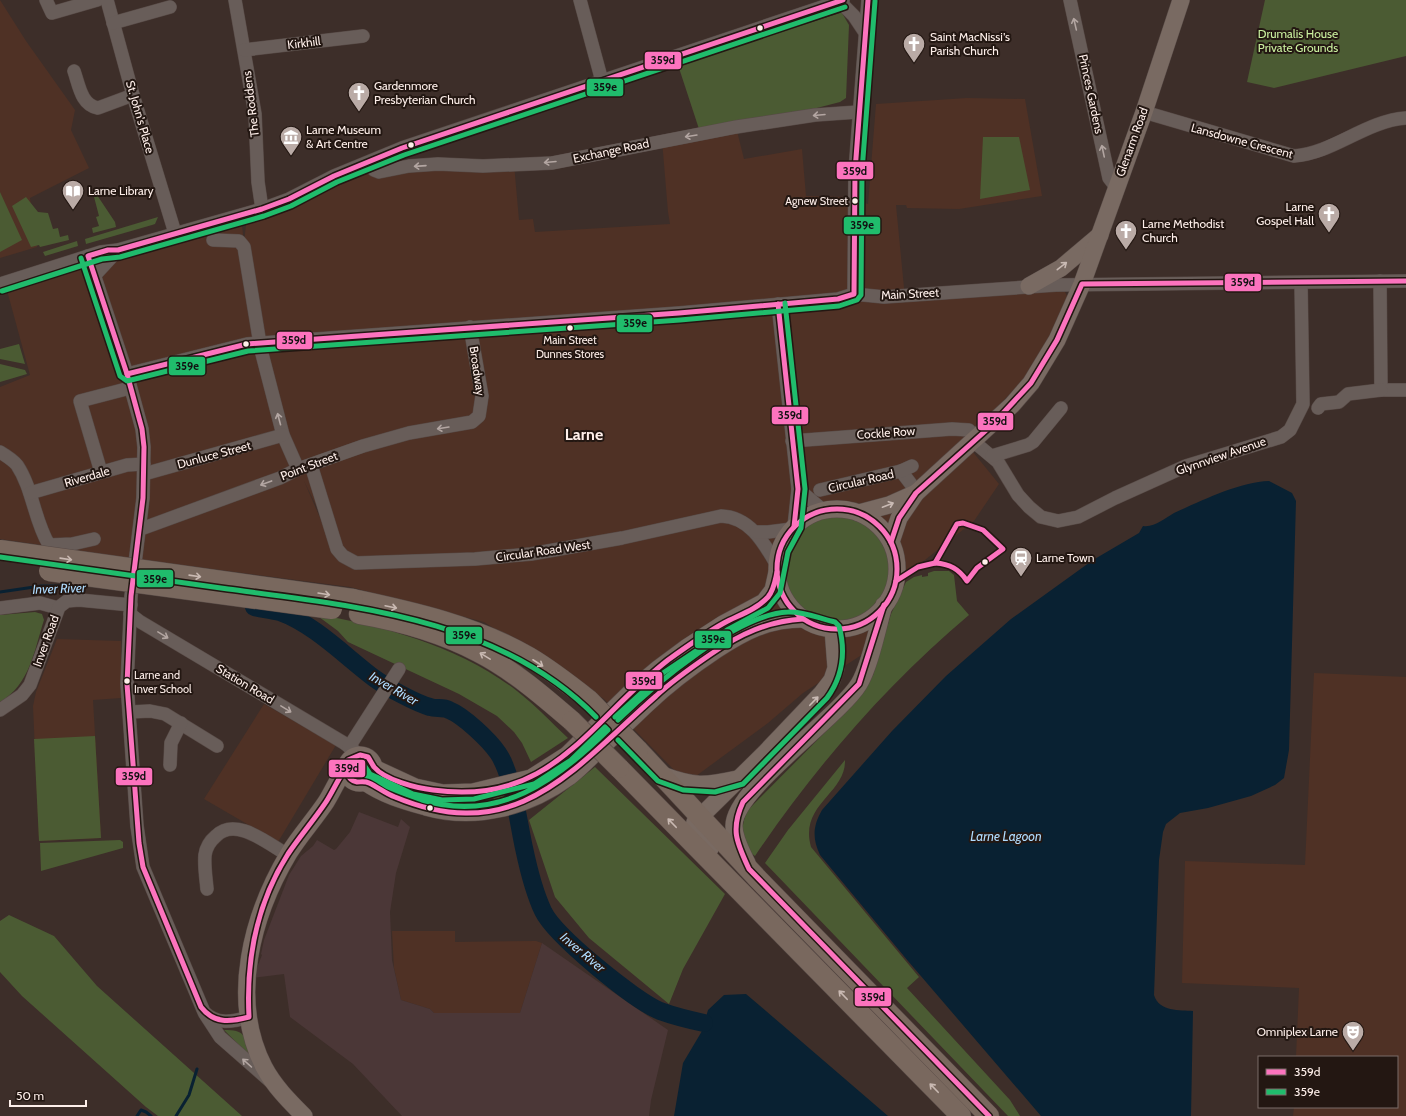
<svg xmlns="http://www.w3.org/2000/svg" width="1406" height="1116" font-family="Cabin,sans-serif">
  <style>
    .built { fill: #4f3125; fill-rule: evenodd }
    .industrial { fill: #4b3737 }
    .green { fill: #4b5b33 }
    .water { fill: #092132 }
    .lines { fill: none; stroke-linecap: round; stroke-linejoin: round }
    .stream { stroke: #092132; stroke-width: 3 }
    .river { stroke: #092132; stroke-width: 18 }
    .minor-casing { stroke: #574a46; stroke-width: 14 }
    .major-casing { stroke: #574a46; stroke-width: 18 }
    .highway-casing { stroke: #574a46; stroke-width: 21 }
    .minor { stroke: #685d59; stroke-width: 13 }
    .major { stroke: #796a62; stroke-width: 17 }
    .highway { stroke: #79685e; stroke-width: 20 }
    .highway-bridge-casing { stroke: #574a46; stroke-width: 21; stroke-linecap: butt }
    .highway-bridge { stroke: #79685e; stroke-width: 20 }
    .bus-1-casing { stroke: #231712; stroke-width: 8 }
    .bus-2-casing { stroke: #231712; stroke-width: 8 }
    .bus-1 { stroke: #fc73be; stroke-width: 5 }
    .bus-2 { stroke: #20bc6c; stroke-width: 5 }
    .oneway { stroke: #b3a6a2 }
    .oneway2 { stroke: #c9bab4 }
    .oneway3 { stroke: #c9b9b2 }
    .bus-dot { fill: #feefea; stroke: #231712; stroke-width: 1.5 }
    .labels { text-anchor: middle; stroke-width: 4; stroke-linejoin: round; paint-order: stroke }
    .bus-label { font-size: 11px; fill: #feefea; stroke: #231712; text-anchor: end }
    .park-label { font-size: 12px; fill: #caf09f; stroke: #231712 }
    .poi-label { font-size: 12px; fill: #feefea; stroke: #231712; text-anchor: start }
    .street-label { font-size: 12px; fill: #feefea; stroke: #231712 }
    .water-label { font-size: 13px; font-style: italic; fill: #afdcff; stroke: #231712 }
    .district-label { font-size: 16px; font-weight: bold; fill: #feefea; stroke: #231712 }
    .line-badge { stroke: #231712; stroke-width: 1.5 }
    .pale-badge-label { font-size: 11px; text-anchor: middle; font-weight: bold; fill: #111 }
  </style>
  <rect width="100%" height="100%" fill="#3d2e29"/>
  <!-- built -->
  <g class="built">
    <polygon points="0,0 26,41 75,110 71,130 89,168 30,198 37,247 0,258"/>
    <path d="M967 98 1025 99 1042 196 959 209 907 208 906 205H896L905 298 1064 290 1068 298 1036 367 964 441 999 484 974 521 901 579 880 643 803 693 768 723 692 779 678 774 604 699 484 622 350 587 136 559 0 539V387L30 375 5 283 241 215 244 244 247 214 367 163 380 172 514 164 519 220 533 219 535 232 670 224 668 212 662 140 736 127 744 159 802 149 806 196 847 197 868 204 876 104ZM304 481 334 542 338 559Z"/>
    <polygon points="57,639 121,641 121,698 93,700 101,838 39,841 33,706 36,692"/>
    <polygon points="1314,673 1406,677 1406,1116 1293,1116 1294,1107 1397,1107 1397,1057 1296,1057 1299,988 1182,983 1185,861 1305,865"/>
    <polygon points="264,704 336,745 278,842 204,799"/>
    <polygon points="392,931 455,931 455,942 536,941 542,943 520,1013 434,1013 430,1009 401,1000 394,968"/>
  </g>
  <!-- industrial -->
  <polygon class="industrial" points="359,812 398,827 401,819 410,827 396,873 390,912 392,960 401,1000 430,1009 434,1013 520,1013 542,943 668,1030 651,1100 649,1116 402,1116 353,1064 290,1017 284,974 253,978 262,955 261,954 264,940 289,875 301,856 313,846 317,840 334,850 336,849 350,832"/>
  <!-- green -->
  <g class="green">
    <polygon points="1265,0 1406,0 1406,56 1274,88 1247,82"/>
    <polygon points="840,13 842,13 849,25 846,98 840,102 813,109 699,129 678,65"/>
    <polygon points="983,137 1019,137 1030,190 980,199"/>
    <polygon points="0,192 22,240 0,252"/>
    <polygon points="95,192 115,222 116,227 93,233 92,228 99,226 96,217 99,216 93,193"/>
    <polygon points="26,197 38,212 48,213 53,229 58,228 60,237 68,235 69,240 40,247 39,245 31,247 12,206"/>
    <polygon points="158,217 155,224 152,225 86,244 85,239"/>
    <polygon points="77,241 78,246 45,256 43,252"/>
    <polygon points="19,344 25,364 0,359 0,349"/>
    <polygon points="0,364 25,370 27,374 0,382"/>
    <circle cx="837" cy="568" r="53"/>
    <path d="M934 571H949L954 575 957 601 969 615C887 684 815 767 755 856 740 846 740 824 748 810L857 700 873 675 891 614 906 582 914 577 922 575V577L928 576V573Z"/>
    <path d="M35 612 42 614 44 620C34 651 30 684 0 702V615Z"/>
    <path d="M315 614C385 626 460 647 517 691 535 705 551 722 568 738L531 762 522 743 514 732 497 716 459 694 348 642 338 631Z"/>
    <polygon points="95,736 101,838 39,841 34,739"/>
    <path d="M845 760C846 794 799 804 811 847L919 977 907 988 1010 1100 1020 1116H1008L765 863 788 830Z"/>
    <polygon points="595,767 725,894 683,969 669,1004 589,938 555,897 529,820"/>
    <polygon points="530,784 532,790 494,801 493,795"/>
    <polygon points="120,840 123,842 123,848 41,871 40,843"/>
    <polygon points="9,915 54,936 97,986 242,1116 158,1116 146,1107 22,996 0,972 0,921"/>
    <path d="M224 1030C245 1030 244 1035 250 1053L248 1054Z"/>
  </g>
  <!-- water -->
  <g class="water">
    <path d="M1269 481 1292 493 1296 501 1289 750 1284 778 1275 785 1251 796 1208 808 1180 813 1166 824 1163 832 1159 860 1154 995C1159 1012 1180 1010 1193 1011L1191 1116H1041L908 961 820 855C812 838 813 826 822 810L892 731 946 676 1011 619 1093 560 1139 533 1143 526C1154 528 1165 518 1174 513 1201 501 1239 482 1269 481Z"/>
    <polygon points="746,994 766,1011 888,1116 674,1116 683,1063 702,1031 708,1010 724,995"/>
  </g>
  <g class="lines">
    <!-- stream -->
    <g class="stream">
      <polyline points="0,592 41,586 86,586"/>
      <polyline points="137,1116 141,1110 146,1112 151,1116"/>
      <polyline points="176,1116 189,1095 197,1069"/>
    </g>
    <!-- river -->
    <path class="river" d="M254 607C263 609 272 610 280 612 314 624 346 657 374 678 386 687 416 703 430 707 436 709 443 707 449 710 464 716 489 740 498 753 513 775 518 821 524 848 528 867 535 894 543 911 555 936 634 1000 660 1011 674 1016 690 1020 704 1023"/>
    <!-- minor casing -->
    <g class="minor-casing">
      <g id="minor">
        <polyline points="46,0 52,13 97,0"/>
        <polyline points="107,0 133,95 175,233"/>
        <polyline points="235,0 255,114 258,182 262,209"/>
        <polyline points="580,0 602,81"/>
        <polyline points="1070,0 1109,178 1116,187"/>
        <polyline points="839,1 854,16 864,31"/>
        <polyline points="113,23 170,7"/>
        <polyline points="244,50 363,36"/>
        <path d="M74 71C79 85 81 105 98 108L133 95"/>
        <path d="M1144 112 1294 156C1334 153 1365 121 1406 118"/>
        <polyline points="367,163 374,170 379,172 409,166 438,164 483,166 552,163 736,127 815,115 858,112"/>
        <polyline points="213,240 239,241 244,247 261,350 283,435 298,469"/>
        <path d="M88 256 127 374 142 429 144 447 143 498 131 596 127 684 137 826 143 867 204 1012C217 1025 232 1022 249 1017"/>
        <polyline points="94,276 118,250"/>
        <polyline points="1380,281 1381,390 1406,390"/>
        <polyline points="0,284 101,252 118,250 262,209 289,199 334,176 402,148 843,0"/>
        <polyline points="854,294 855,171 868,0"/>
        <polyline points="778,304 798,489 794,527"/>
        <polyline points="127,374 247,344 679,313 838,299 854,294 884,297 1056,285 1406,281"/>
        <polyline points="1318,408 1321,404 1339,402 1348,394 1381,390"/>
        <polyline points="792,441 952,429 969,430 976,438"/>
        <polyline points="973,441 998,462 1018,495 1029,507 1041,517 1058,521 1078,517 1115,498 1186,466 1281,437 1290,430 1303,404 1301,283"/>
        <path d="M0 452C5 455 13 460 17 465 33 489 34 520 49 545L72 544 94 539"/>
        <polyline points="992,456 1028,445 1033,442 1061,408"/>
        <path d="M311 465 337 549 343 556 356 563 475 559 531 554 622 538 721 516C751 517 765 545 778 567"/>
        <polyline points="901,471 917,492"/>
        <polyline points="101,472 80,401 130,388"/>
        <polyline points="144,474 283,435"/>
        <polyline points="798,489 824,511"/>
        <polyline points="820,490 901,471 912,466"/>
        <polyline points="30,493 127,465 144,464"/>
        <polyline points="141,529 280,478 298,469 363,446 409,433 472,422 479,416 482,396 470,327"/>
        <polyline points="756,532 768,532 792,529"/>
        <polyline points="0,608 40,603 58,608"/>
        <polyline points="130,614 139,621 344,743 360,755"/>
        <polyline points="0,710 22,695 30,685 59,607 67,601 79,600 131,605"/>
        <polyline points="130,712 150,711 165,714 217,746"/>
        <polyline points="349,747 399,669"/>
        <polyline points="170,765 171,743 181,723"/>
        <path d="M207 889C206 878 204 866 205 855 206 848 210 841 216 836 236 816 268 844 288 855"/>
        <polyline points="205,1014 220,1037 270,1081"/>
      </g>
    </g>
    <!-- major casing -->
    <g class="major-casing">
      <g id="major">
        <polyline points="1029,286 1061,268 1100,235"/>
        <circle cx="837" cy="569" r="60"/>
        <polyline points="859,513 889,505 916,493"/>
        <polyline points="891,542 899,518 916,493 1012,405 1031,383 1057,340 1082,284 1144,112 1181,0"/>
        <circle cx="360" cy="769" r="14"/>
        <polyline points="374,768 415,787 443,793 473,792 531,778 567,755 634,689 659,668 686,648 723,624 764,602 773,590 777,572"/>
        <path d="M662 775C694 787 705 786 737 779"/>
        <path d="M365 782C383 795 405 801 426 807 476 821 528 807 569 777 578 770 586 762 594 754 612 738 629 721 647 704 668 684 692 666 716 650 745 631 768 619 803 619"/>
        <path d="M710 849C702 841 691 833 695 822L765 753 822 693 832 680 836 668 833 629"/>
        <path d="M747 863C742 852 734 839 734 826 733 790 838 718 859 684 870 666 878 626 884 605"/>
        <path d="M304 1116C289 1101 274 1086 264 1067 229 999 252 915 289 853 300 835 314 820 326 802 333 791 338 778 346 768"/>
      </g>
    </g>
    <!-- highway casing -->
    <g class="highway-casing">
      <g id="highway">
        <path d="M353 599C414 612 476 626 529 657 551 670 570 685 589 700"/>
        <path d="M359 614C399 621 442 633 478 652 513 670 543 696 572 721"/>
        <polyline points="638,750 757,878 989,1116"/>
        <polyline points="619,768 961,1116"/>
      </g>
    </g>
    <!-- minor -->
    <use href="#minor" class="minor"/>
    <!-- major -->
    <use href="#major" class="major"/>
    <!-- highway -->
    <use href="#highway" class="highway"/>
    <!-- highway-bridge casing -->
    <g class="highway-bridge-casing">
      <g id="highway-bridge">
        <polyline points="0,550 353,599"/>
        <polyline points="49,571 332,609"/>
        <polyline points="589,700 638,750"/>
        <polyline points="572,721 619,768"/>
      </g>
    </g>
    <!-- highway-bridge -->
    <use href="#highway-bridge" class="highway-bridge"/>
    <!-- bus-1 casing -->
    <g class="bus-1-casing">
      <g id="bus-1">
        <polyline points="778,304 798,489 794,527"/>
        <polyline points="127,374 247,344 679,313 838,299 854,294 855,171 868,0"/>
        <circle cx="837" cy="569" r="60"/>
        <path d="M963 523 983 530 1003 549 977 568 967 581C959 569 950 564 935 563L957 524Z"/>
        <polyline points="891,542 899,518 916,493 992,425 1031,383 1057,340 1082,284 1406,281"/>
        <path d="M777 572C775 581 774 590 768 597 756 610 739 615 724 623 704 634 686 647 668 660 588 722 552 807 433 790 416 788 385 780 374 767 372 764 370 760 368 757L360 755 348 760C345 768 346 780 357 782 361 782 365 781 369 783 378 787 386 794 395 797 517 848 574 768 656 696 673 680 692 667 711 654 740 634 768 621 803 619"/>
        <polyline points="896,581 918,567 935,563"/>
        <path d="M884 605 859 684 743 802C730 830 737 843 749 869L989 1116"/>
        <path d="M346 768C338 779 333 791 326 802 314 820 300 836 288 854 257 903 246 960 249 1017 230 1022 214 1024 201 1007L143 867 139 843 127 684 131 596 143 498 144 447 142 429 127 374 88 256 108 250H118L262 209 289 199 334 176 402 148 843 0"/>
      </g>
    </g>
    <!-- bus-2 casing -->
    <g class="bus-2-casing">
      <g id="bus-2">
        <polyline points="81,258 120,376 127,381 248,351 680,320 839,306 857,300 861,295 862,171 875,1"/>
        <polyline points="2,291 102,259 120,257 264,216 291,206 337,182 404,155 845,7"/>
        <path d="M0 557C76 568 152 578 228 589 356 606 501 619 596 717"/>
        <polyline points="615,717 663,673 727,630 768,608 780,593 788,552 801,528 805,489 785,303"/>
        <path d="M605 727 608 730C556 781 499 823 422 800 411 796 399 792 388 787 377 781 371 774 358 775L353 769 356 763 362 762 370 774 413 794 442 800 474 799 534 784 571 760Z"/>
        <path d="M618 740 658 781 683 790 715 792 743 784 827 698C843 676 846 652 839 626L835 622C820 619 804 611 788 612 737 614 654 685 618 720"/>
      </g>
    </g>
    <!-- bus-1 -->
    <use href="#bus-1" class="bus-1"/>
    <!-- bus-2 -->
    <use href="#bus-2" class="bus-2"/>
  </g>
  <!-- one-way arrows -->
  <defs><path id="oneway-shaft" d="M-6 0H5M1.5-3L5.5 0L1.5 3" fill="none" stroke-width="1.6" stroke-linecap="round" stroke-linejoin="round"/></defs>
  <g class="oneway">
    <use href="#oneway-shaft" transform="translate(1075 24) rotate(-103)"/>
    <use href="#oneway-shaft" transform="translate(819 115) rotate(175)"/>
    <use href="#oneway-shaft" transform="translate(691 136) rotate(171)"/>
    <use href="#oneway-shaft" transform="translate(1103 151) rotate(-102)"/>
    <use href="#oneway-shaft" transform="translate(550 162) rotate(175)"/>
    <use href="#oneway-shaft" transform="translate(420 166) rotate(176)"/>
    <use href="#oneway-shaft" transform="translate(279 419) rotate(-105)"/>
    <use href="#oneway-shaft" transform="translate(443 428) rotate(171)"/>
    <use href="#oneway-shaft" transform="translate(266 483) rotate(160)"/>
    <use href="#oneway-shaft" transform="translate(163 635) rotate(31)"/>
    <use href="#oneway-shaft" transform="translate(286 709) rotate(31)"/>
    <use href="#oneway-shaft" transform="translate(247 1063) rotate(-138)"/>
  </g>
  <g class="oneway2">
    <use href="#oneway-shaft" transform="translate(1062 266) rotate(-38)"/>
    <use href="#oneway-shaft" transform="translate(888 505) rotate(-21)"/>
    <use href="#oneway-shaft" transform="translate(814 701) rotate(-46)"/>
  </g>
  <g class="oneway3">
    <use href="#oneway-shaft" transform="translate(66 559) rotate(8)"/>
    <use href="#oneway-shaft" transform="translate(195 576) rotate(8)"/>
    <use href="#oneway-shaft" transform="translate(324 594) rotate(9)"/>
    <use href="#oneway-shaft" transform="translate(391 607) rotate(12)"/>
    <use href="#oneway-shaft" transform="translate(485 656) rotate(-149)"/>
    <use href="#oneway-shaft" transform="translate(538 663) rotate(33)"/>
    <use href="#oneway-shaft" transform="translate(672 823) rotate(-134)"/>
    <use href="#oneway-shaft" transform="translate(843 995) rotate(-134)"/>
    <use href="#oneway-shaft" transform="translate(934 1088) rotate(-134)"/>
  </g>
  <!-- icons -->
  <defs>
    <g id="church-pin" transform="scale(1.15)"><path d="M0 17L-7.5 6A9.5 9.5 0 1 1 7.5 6Z" fill="#baaba6" stroke="#231712"/><path d="M-1.2-6h2.4v3.5h3.3v2.4h-3.3V6h-2.4V-.1h-3.3v-2.4h3.3Z" fill="#fff"/></g>
    <g id="museum-pin" transform="scale(1.15)"><path d="M0 17L-7.5 6A9.5 9.5 0 1 1 7.5 6Z" fill="#baaba6" stroke="#231712"/><path d="M0-6L6-3V-2H-6V-3ZM-5-1h2V3h-2ZM-1-1h2V3h-2ZM3-1h2V3H3ZM-6 4H6V6H-6Z" fill="#fff"/></g>
    <g id="library-pin" transform="scale(1.15)"><path d="M0 17L-7.5 6A9.5 9.5 0 1 1 7.5 6Z" fill="#baaba6" stroke="#231712"/><path d="M-6-4Q-3-5.5-.7-3.5V5Q-3 3-6 4ZM6-4Q3-5.5 .7-3.5V5Q3 3 6 4Z" fill="#fff"/></g>
    <g id="station-pin" transform="scale(1.15)"><path d="M0 17L-7.5 6A9.5 9.5 0 1 1 7.5 6Z" fill="#baaba6" stroke="#231712"/><path d="M-3-6H3Q5-6 5-4V2Q5 4 3 4L4.5 6H3L1.5 4h-3L-3 6H-4.5L-3 4Q-5 4-5 2V-4Q-5-6-3-6ZM-3.5-4v3h7v-3ZM-3.5 1v1.5H-2V1ZM2 1v1.5H3.5V1Z" fill="#fff"/></g>
    <g id="theatre-pin" transform="scale(1.15)"><path d="M0 17L-7.5 6A9.5 9.5 0 1 1 7.5 6Z" fill="#baaba6" stroke="#231712"/><path d="M-5-5.5Q0-4 5-5.5V0Q5 5 0 6Q-5 5-5 0ZM-3.3-2.5H-1v1.5H-3.3ZM1-2.5H3.3v1.5H1ZM-2.8 1Q0 5.5 2.8 1Z" fill="#fff"/></g>
  </defs>
  <g fill-rule="evenodd">
    <use href="#church-pin" x="914" y="44"/>
    <use href="#church-pin" x="359" y="93"/>
    <use href="#museum-pin" x="291" y="137"/>
    <use href="#library-pin" x="73" y="191"/>
    <use href="#church-pin" x="1329" y="214"/>
    <use href="#church-pin" x="1126" y="231"/>
    <use href="#station-pin" x="1021" y="558"/>
    <use href="#theatre-pin" x="1353" y="1032"/>
  </g>
  <!-- markers -->
  <g class="bus-dot">
    <circle cx="760" cy="28" r="3.5"/>
    <circle cx="411" cy="145" r="3.5"/>
    <circle cx="855" cy="201" r="3.5"/>
    <circle cx="570" cy="328" r="3.5"/>
    <circle cx="246" cy="344" r="3.5"/>
    <circle cx="985" cy="562" r="3.5"/>
    <circle cx="127" cy="681" r="3.5"/>
    <circle cx="430" cy="808" r="3.5"/>
  </g>
  <g class="labels">
    <!-- bus labels -->
    <g class="bus-label">
      <text x="848" y="205">Agnew Street</text>
      <text x="570" y="344" text-anchor="middle">Main Street<tspan x="570" dy="14">Dunnes Stores</tspan></text>
      <text x="134" y="679" text-anchor="start">Larne and<tspan x="134" dy="14">Inver School</tspan></text>
    </g>
    <!-- park labels -->
    <g class="park-label">
      <text x="1298" y="38">Drumalis House<tspan x="1298" dy="14">Private Grounds</tspan></text>
    </g>
    <!-- poi labels -->
    <g class="poi-label">
      <text x="930" y="41">Saint MacNissi's<tspan x="930" dy="14">Parish Church</tspan></text>
      <text x="374" y="90">Gardenmore<tspan x="374" dy="14">Presbyterian Church</tspan></text>
      <text x="306" y="134">Larne Museum<tspan x="306" dy="14">&amp; Art Centre</tspan></text>
      <text x="88" y="195">Larne Library</text>
      <text x="1314" y="211" text-anchor="end">Larne<tspan x="1314" dy="14">Gospel Hall</tspan></text>
      <text x="1142" y="228">Larne Methodist<tspan x="1142" dy="14">Church</tspan></text>
      <text x="1036" y="562">Larne Town</text>
      <text x="1338" y="1036" text-anchor="end">Omniplex Larne</text>
    </g>
    <!-- street labels -->
    <g class="street-label">
      <text transform="translate(304 43) rotate(-7)" y="4">Kirkhill</text>
      <text transform="translate(1091 94) rotate(78)" y="4">Princes Gardens</text>
      <text transform="translate(251 104) rotate(-97)" y="4">The Roddens</text>
      <text transform="translate(140 117) rotate(74)" y="4">St. John's Place</text>
      <text transform="translate(1242 141) rotate(15)" y="4">Lansdowne Crescent</text>
      <text transform="translate(1132 142) rotate(-70)" y="4">Glenarm Road</text>
      <text transform="translate(611 151) rotate(-12)" y="4">Exchange Road</text>
      <text transform="translate(910 294) rotate(-3)" y="4">Main Street</text>
      <text transform="translate(477 371) rotate(82)" y="4">Broadway</text>
      <text transform="translate(886 433) rotate(-4)" y="4">Cockle Row</text>
      <text transform="translate(214 455) rotate(-15)" y="4">Dunluce Street</text>
      <text transform="translate(1221 456) rotate(-19)" y="4">Glynnview Avenue</text>
      <text transform="translate(309 466) rotate(-21)" y="4">Point Street</text>
      <text transform="translate(87 477) rotate(-16)" y="4">Riverdale</text>
      <text transform="translate(861 481) rotate(-13)" y="4">Circular Road</text>
      <text transform="translate(543 551) rotate(-8)" y="4">Circular Road West</text>
      <text transform="translate(46 641) rotate(-70)" y="4">Inver Road</text>
      <text transform="translate(245 684) rotate(31)" y="4">Station Road</text>
    </g>
    <!-- water labels -->
    <g class="water-label">
      <text transform="translate(59 588) rotate(-2)" y="5">Inver River</text>
      <text transform="translate(394 688) rotate(30)" y="5">Inver River</text>
      <text x="1006" y="841">Larne Lagoon</text>
      <text transform="translate(583 952) rotate(40)" y="5">Inver River</text>
    </g>
    <!-- district labels -->
    <g class="district-label">
      <text x="584" y="440">Larne</text>
    </g>
  </g>
  <g class="line-badge">
    <rect x="644" y="51" width="38" height="19" rx="4" fill="#fc73be"/>
    <rect x="586" y="78" width="38" height="19" rx="4" fill="#20bc6c"/>
    <rect x="836" y="161" width="38" height="19" rx="4" fill="#fc73be"/>
    <rect x="843" y="216" width="38" height="19" rx="4" fill="#20bc6c"/>
    <rect x="1224" y="273" width="38" height="19" rx="4" fill="#fc73be"/>
    <rect x="616" y="314" width="37" height="19" rx="4" fill="#20bc6c"/>
    <rect x="276" y="331" width="37" height="19" rx="4" fill="#fc73be"/>
    <rect x="168" y="356" width="38" height="20" rx="4" fill="#20bc6c"/>
    <rect x="771" y="406" width="38" height="19" rx="4" fill="#fc73be"/>
    <rect x="977" y="412" width="37" height="19" rx="4" fill="#fc73be"/>
    <rect x="136" y="569" width="38" height="19" rx="4" fill="#20bc6c"/>
    <rect x="445" y="626" width="38" height="19" rx="4" fill="#20bc6c"/>
    <rect x="694" y="630" width="38" height="19" rx="4" fill="#20bc6c"/>
    <rect x="625" y="671" width="38" height="19" rx="4" fill="#fc73be"/>
    <rect x="328" y="759" width="38" height="19" rx="4" fill="#fc73be"/>
    <rect x="115" y="767" width="38" height="19" rx="4" fill="#fc73be"/>
    <rect x="854" y="987" width="38" height="20" rx="4" fill="#fc73be"/>
  </g>
  <g class="pale-badge-label">
    <text x="663" y="64">359d</text>
    <text x="605" y="91">359e</text>
    <text x="855" y="175">359d</text>
    <text x="862" y="229">359e</text>
    <text x="1243" y="286">359d</text>
    <text x="635" y="327">359e</text>
    <text x="294" y="344">359d</text>
    <text x="187" y="370">359e</text>
    <text x="790" y="419">359d</text>
    <text x="995" y="425">359d</text>
    <text x="155" y="583">359e</text>
    <text x="464" y="639">359e</text>
    <text x="713" y="643">359e</text>
    <text x="644" y="685">359d</text>
    <text x="347" y="772">359d</text>
    <text x="134" y="780">359d</text>
    <text x="873" y="1001">359d</text>
  </g>
  <!-- legend -->
  <rect x="1258" y="1056" width="140" height="52" fill="#231712" stroke="#7b6d68"/>
  <rect x="1266" y="1069" width="20" height="6" fill="#fc73be" stroke="#7b6d68"/>
  <text x="1294" y="1076" font-size="12" fill="#feefea">359d</text>
  <rect x="1266" y="1089" width="20" height="6" fill="#20bc6c" stroke="#7b6d68"/>
  <text x="1294" y="1096" font-size="12" fill="#feefea">359e</text>
  <!-- scale -->
  <path d="M10 1100v6h76v-6" fill="none" stroke="#feefea" stroke-width="2"/>
  <text x="16" y="1100" font-size="12" fill="#feefea" stroke="#231712" stroke-width="3" paint-order="stroke">50 m</text>
</svg>
